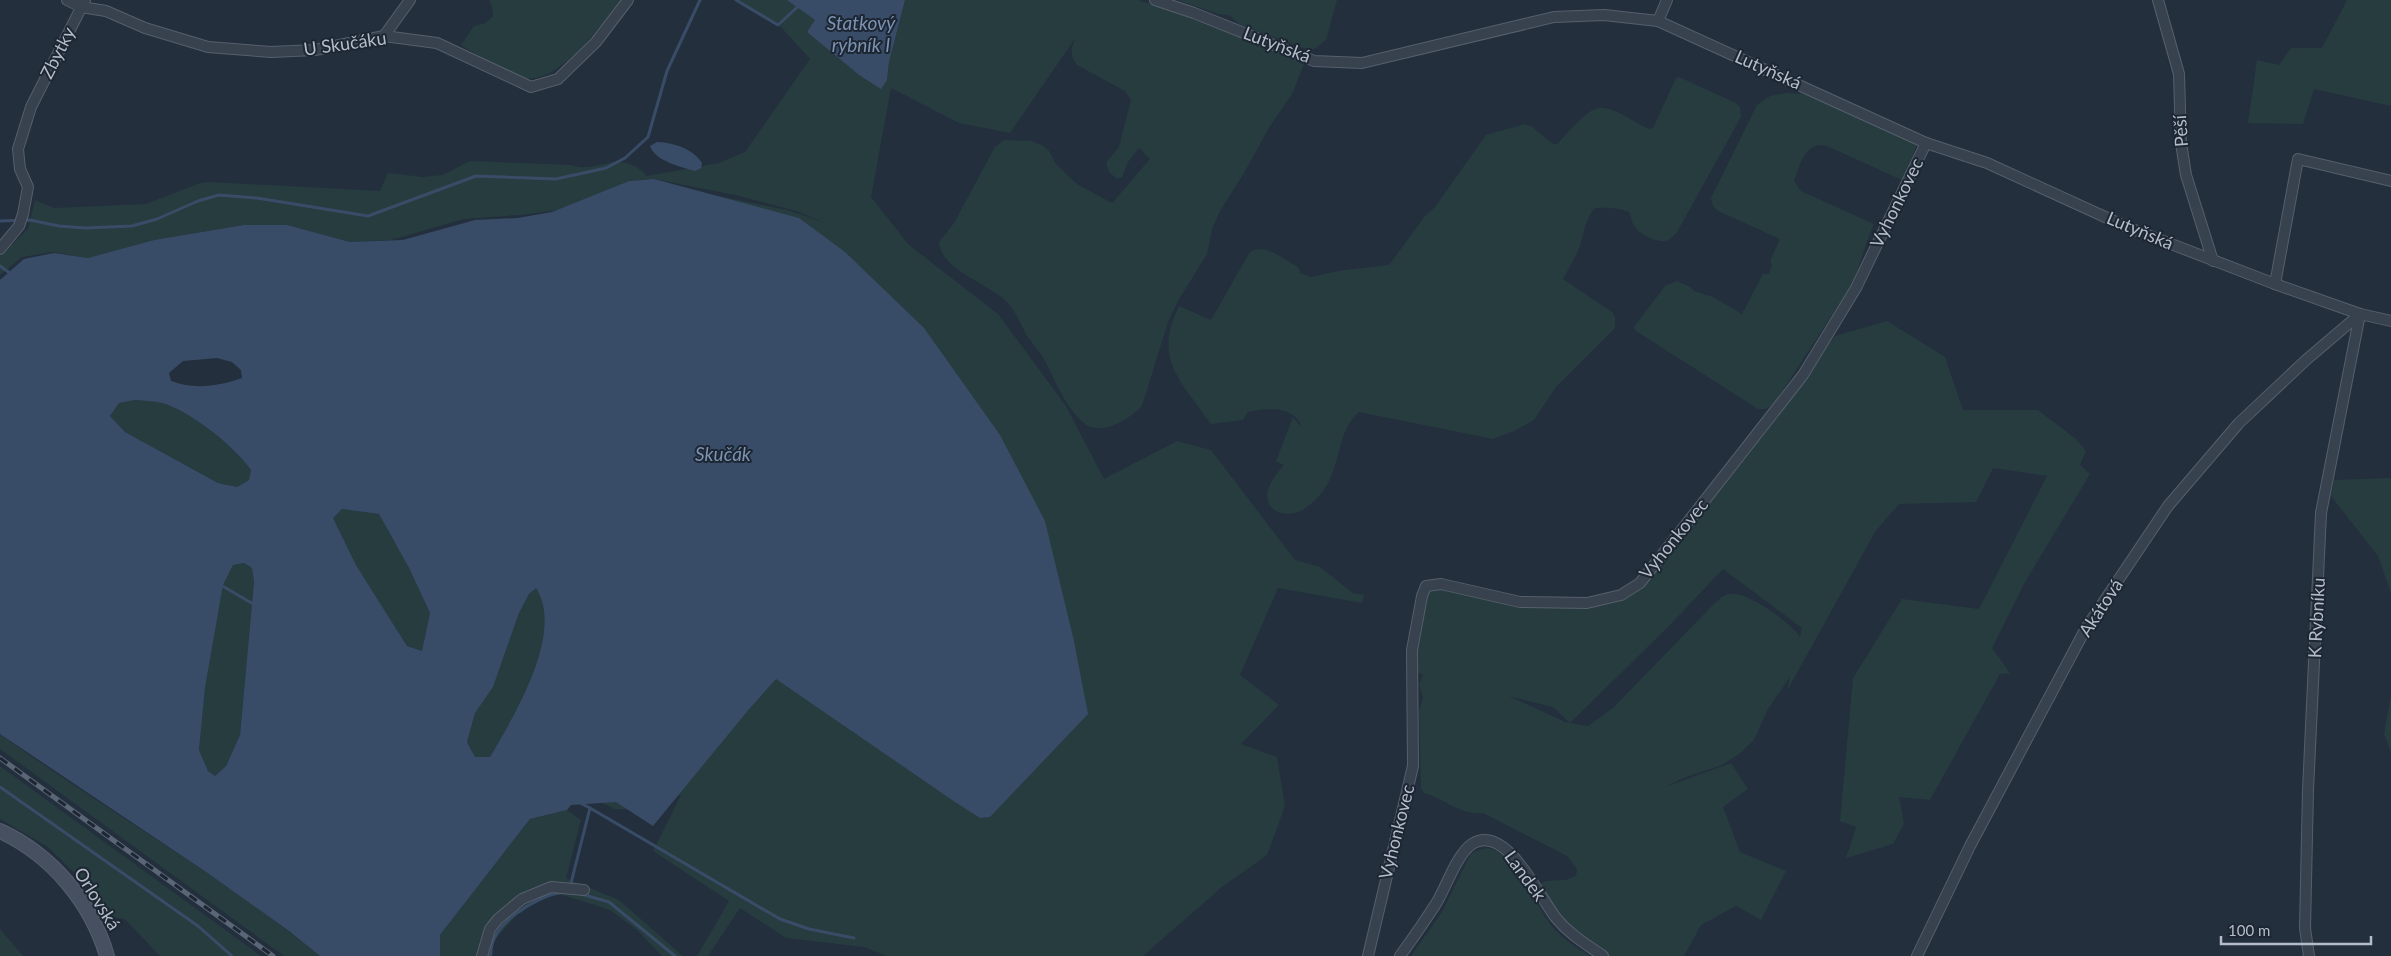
<svg xmlns="http://www.w3.org/2000/svg" width="2391" height="956" font-family="Lato,sans-serif">
  <style>
    .green { fill: #263c3f; fill-rule: evenodd }
    .water { fill: #394c67; fill-rule: evenodd }
    .lines { fill: none; stroke-linecap: round; stroke-linejoin: round }
    .stream { stroke: #394c67; stroke-width: 3 }
    .minor-casing { stroke: #565f6c; stroke-width: 12 }
    .secondary-casing { stroke: #565f6c; stroke-width: 16 }
    .minor { stroke: #38414e; stroke-width: 10 }
    .secondary { stroke: #465061; stroke-width: 14 }
    .rail-casing { stroke: #5a6575; stroke-width: 5 }
    .rail { stroke: #1d2633; stroke-width: 3; stroke-dasharray: 9; stroke-linecap: butt }
    .labels { text-anchor: middle; stroke-width: 4; stroke-linejoin: round; paint-order: stroke }
    .street-label { font-size: 18px; fill: #b4bcc9; stroke: #1d2633 }
    .water-label { font-size: 19px; font-style: italic; fill: #7c92b1; stroke: #1d2633 }
  </style>
  <rect width="100%" height="100%" fill="#242f3e"/>
  <!-- green -->
  <g class="green">
    <path d="M489 0H621C600 26 560 85 522 78 503 74 478 55 461 45L474 26 486 23 493 16 492 6Z"/>
    <path d="M738 0H787L816 20 807 32 859 75 881 88 887 80 889 62 905 0H1137L1183 14 1300 60 1304 64 1292 94 1270 126 1244 173 1220 211 1212 229 1207 254 1178 301 1168 322 1142 406C1131 418 1102 437 1085 424 1066 409 1056 382 1045 361 1040 352 1033 344 1027 336 1021 325 1016 312 1008 303 991 284 941 271 939 242L954 223 995 147 1004 140 1031 141 1042 145 1049 151 1056 164 1077 184 1112 203 1150 159 1139 148 1128 162 1122 177 1117 179 1109 172 1106 162 1119 147 1131 100 1125 91 1077 65C1069 56 1071 47 1076 37L1010 133 959 123 891 88 871 197 909 245 998 314 1066 406 1104 479 1177 441 1211 450 1295 560 1320 567 1353 593 1364 595 1362 603 1278 588 1240 675 1279 705 1241 744 1277 757 1285 806 1267 855 1222 887 1143 956H887L864 947 786 938 740 908 708 956H697L729 901 653 851 681 795 639 810 615 809 511 760 495 748 490 757H475L467 742 475 713 493 687 519 613 529 594 536 588 541 596 644 181 787 210 826 223 796 211 735 195 654 179 629 181 558 210 520 215 464 219 391 240 350 242 287 225H244L154 240 88 258 53 252 22 257 0 275V256L28 229 35 200 54 208 146 204 200 183 209 182 380 191 388 173 423 177 443 175 470 161 571 165C596 175 620 146 647 176L719 163 745 152 810 59 780 26Z"/>
    <polygon points="1177,0 1337,0 1326,40 1313,50 1303,48 1239,24 1229,15 1219,14"/>
    <polygon points="2347,0 2391,0 2391,106 2314,89 2303,124 2248,123 2257,60 2279,65 2291,48 2322,48"/>
    <path d="M1679 77 1736 103 1740 107 1741 117 1677 232C1673 236 1670 241 1664 241 1656 242 1639 234 1635 227 1631 223 1632 217 1629 212 1620 208 1605 207 1595 208 1584 220 1584 236 1578 251 1573 261 1568 270 1563 279L1612 312 1615 317V328L1556 387 1534 420 1514 431 1493 439 1359 412C1330 438 1347 481 1304 509 1286 521 1260 510 1269 487 1272 479 1279 471 1284 465L1276 461 1293 417 1302 428C1295 405 1267 408 1248 412L1243 420 1211 424C1205 417 1200 409 1195 402 1169 368 1159 347 1179 306L1211 320 1250 252C1265 242 1285 260 1299 268L1300 273 1310 277 1344 270 1389 265 1425 216 1435 207 1486 135 1525 124 1531 126 1553 144H1557C1599 100 1594 98 1648 129L1653 128 1676 78Z"/>
    <path d="M1787 93 1805 94 1917 144 1904 181 1827 146C1805 141 1800 165 1794 181L1801 191 1874 224C1865 243 1861 263 1853 283L1774 404 1766 409H1758L1636 331 1634 327 1665 286 1677 281 1690 287 1694 291 1713 297 1742 314 1763 274H1769L1772 265 1770 261 1780 239 1718 211 1713 206 1711 198 1757 105 1770 96Z"/>
    <path d="M1887 321 1945 357 1963 410H2038L2076 439 2086 451 2080 465 2090 474 2025 582 1992 648 2010 673 2000 674 1930 800 1899 797 1904 824 1893 844 1846 858 1856 827 1840 821 1853 678 1902 599 1979 609 2047 476 1993 468 1976 502 1899 504 1875 532 1787 691 1790 677 1768 709 1754 740 1739 754 1722 765 1683 778 1665 787 1731 763 1748 789 1723 807 1740 852 1786 871 1761 920 1736 906 1701 925 1684 956H1609L1566 926 1540 885 1545 881 1566 880 1576 876 1577 869 1567 856 1483 813C1459 815 1445 799 1424 793L1421 788 1419 712 1423 697 1419 685 1423 675 1416 672 1418 636 1429 590 1433 587 1589 605 1629 597 1835 336ZM1723 569 1802 628 1800 637C1791 623 1747 590 1729 594 1721 596 1716 602 1710 608L1613 708 1588 726 1565 722 1509 696 1553 707 1570 723 1669 626Z"/>
    <path d="M135 400C144 401 154 401 162 403 191 412 234 446 251 470L249 480 237 487 218 483 125 432 110 416 119 403Z"/>
    <polygon points="2391,478 2391,593 2378,556 2331,496 2334,480"/>
    <polygon points="342,509 379,514 409,568 430,613 422,651 407,646 356,565 333,518"/>
    <polygon points="244,563 252,568 254,582 240,735 226,766 215,776 208,771 199,750 205,688 223,585 233,565"/>
    <polygon points="2391,696 2391,752 2384,734"/>
    <path d="M0 734C105 810 219 874 320 956H284L0 749Z"/>
    <polygon points="0,766 261,956 160,956 125,919 107,916 90,888 48,847 0,819"/>
    <polygon points="567,810 581,820 566,878 619,900 683,956 662,956 637,930 610,910 563,895 545,896 516,916 490,945 487,956 440,956 440,935 530,819"/>
    <path d="M1487 848C1523 855 1531 899 1551 925 1561 938 1576 947 1590 956H1411L1442 912 1470 855 1475 851Z"/>
    <polygon points="0,929 23,956 0,956"/>
  </g>
  <!-- water -->
  <g class="water">
    <polygon points="787,0 905,0 889,62 887,80 881,89 859,75 807,32 815,20"/>
    <path d="M657 142C674 143 692 148 702 163L701 168 695 171C681 167 655 161 650 146Z"/>
    <path d="M654 179 799 218 845 252 924 328 1000 435 1045 521 1074 641 1088 714 990 817 980 818 955 802 776 679 750 708 653 826 616 802 571 805 567 810 530 819 440 935V956H320L289 931 206 872 0 734V280L24 259 54 253 88 258 154 240 244 225H287L350 242 403 240 475 220 518 218 552 212 629 181ZM217 358 232 362 241 370 242 378C220 386 194 390 171 381L169 373 183 361ZM135 400C144 401 154 401 162 403 190 411 234 446 251 470L249 480 237 487 218 483 125 432 110 416 119 403ZM342 509 379 514 409 568 430 613 422 651 407 646 356 565 333 518ZM244 563 252 568 254 582 240 735 226 766 215 776 208 771 199 750 205 688 223 585 233 565ZM536 588C565 633 514 716 490 757H475L467 742 475 713 493 687 519 613 529 594Z"/>
  </g>
  <g class="lines">
    <!-- stream -->
    <g class="stream">
      <polyline points="736,0 778,25 805,0"/>
      <polyline points="0,221 30,220 59,226 85,228 132,226 157,219 198,201 219,195 257,198 368,216 476,176 556,179 606,168 625,158 648,137 667,71 700,0"/>
      <polyline points="0,266 11,274"/>
      <polyline points="219,584 255,605"/>
      <polyline points="0,787 198,926 232,956"/>
      <polyline points="590,808 780,919 809,929 854,938"/>
      <polyline points="570,887 590,808 580,803"/>
      <polyline points="581,894 609,902 675,956"/>
      <path d="M489 956 491 954C490 924 535 897 562 892"/>
    </g>
    <!-- minor casing -->
    <g class="minor-casing">
      <g id="minor">
        <polyline points="67,0 81,7 106,11 145,28 208,47 271,52 315,50 384,36 437,43 531,87 558,79 596,42 628,0"/>
        <polyline points="1155,0 1194,13 1314,61 1362,63 1554,17 1604,15 1658,21 1926,143 1987,163 2127,227 2275,284 2360,314 2391,321"/>
        <polyline points="2158,0 2179,74 2181,143 2186,175 2213,261"/>
        <polyline points="1658,21 1667,0"/>
        <polyline points="384,36 410,0"/>
        <polyline points="0,249 19,226 23,214 28,187 20,169 18,149 31,107 85,0"/>
        <polyline points="2275,284 2298,159 2391,181"/>
        <polyline points="482,956 490,929 498,919 522,899 551,887 584,890"/>
        <polyline points="1368,956 1413,766 1412,650 1422,596 1426,586 1441,584 1520,602 1587,603 1621,595 1640,583 1803,375 1856,288 1926,143"/>
        <path d="M1400 956C1413 938 1425 921 1437 902 1446 887 1457 854 1472 844 1506 822 1540 898 1556 918 1569 934 1586 944 1603 956"/>
        <polyline points="1917,956 1970,846 2086,628 2168,506 2239,423 2306,360 2360,314"/>
        <polyline points="2309,956 2305,928 2308,790 2321,513 2360,314"/>
      </g>
    </g>
    <!-- secondary casing -->
    <g class="secondary-casing">
      <path id="secondary" d="M0 831C52 855 91 902 107 956"/>
    </g>
    <!-- minor -->
    <use href="#minor" class="minor"/>
    <!-- secondary -->
    <use href="#secondary" class="secondary"/>
    <!-- rail casing -->
    <g class="rail-casing">
      <polyline id="rail" points="0,758 273,956"/>
    </g>
    <!-- rail -->
    <use href="#rail" class="rail"/>
  </g>
  <g class="labels">
    <!-- street labels -->
    <g class="street-label">
      <text transform="translate(345 44) rotate(-8)" y="6">U Skučáku</text>
      <text transform="translate(1277 45) rotate(21)" y="6">Lutyňská</text>
      <text transform="translate(58 53) rotate(-63)" y="6">Zbytky</text>
      <text transform="translate(1768 70) rotate(24)" y="6">Lutyňská</text>
      <text transform="translate(2181 131) rotate(-94)" y="6">Pěší</text>
      <text transform="translate(1897 203) rotate(-64)" y="6">Vyhonkovec</text>
      <text transform="translate(2140 231) rotate(23)" y="6">Lutyňská</text>
      <text transform="translate(1674 539) rotate(-51)" y="6">Vyhonkovec</text>
      <text transform="translate(2101 608) rotate(-57)" y="6">Akátová</text>
      <text transform="translate(2317 618) rotate(-87)" y="6">K Rybníku</text>
      <text transform="translate(1397 832) rotate(-76)" y="6">Vyhonkovec</text>
      <text transform="translate(1525 876) rotate(54)" y="6">Landek</text>
      <text transform="translate(97 899) rotate(58)" y="6">Orlovská</text>
    </g>
    <!-- water labels -->
    <g class="water-label">
      <text x="861" y="30">Statkový<tspan x="861" dy="22">rybník I</tspan></text>
      <text x="723" y="461">Skučák</text>
    </g>
  </g>
  <!-- scale -->
  <path d="M2221 936v8h150v-8" fill="none" stroke="#b4bcc9" stroke-width="2.5"/>
  <text x="2228" y="936" font-size="15" fill="#b4bcc9" stroke="#1d2633" stroke-width="4" paint-order="stroke">100 m</text>
</svg>
